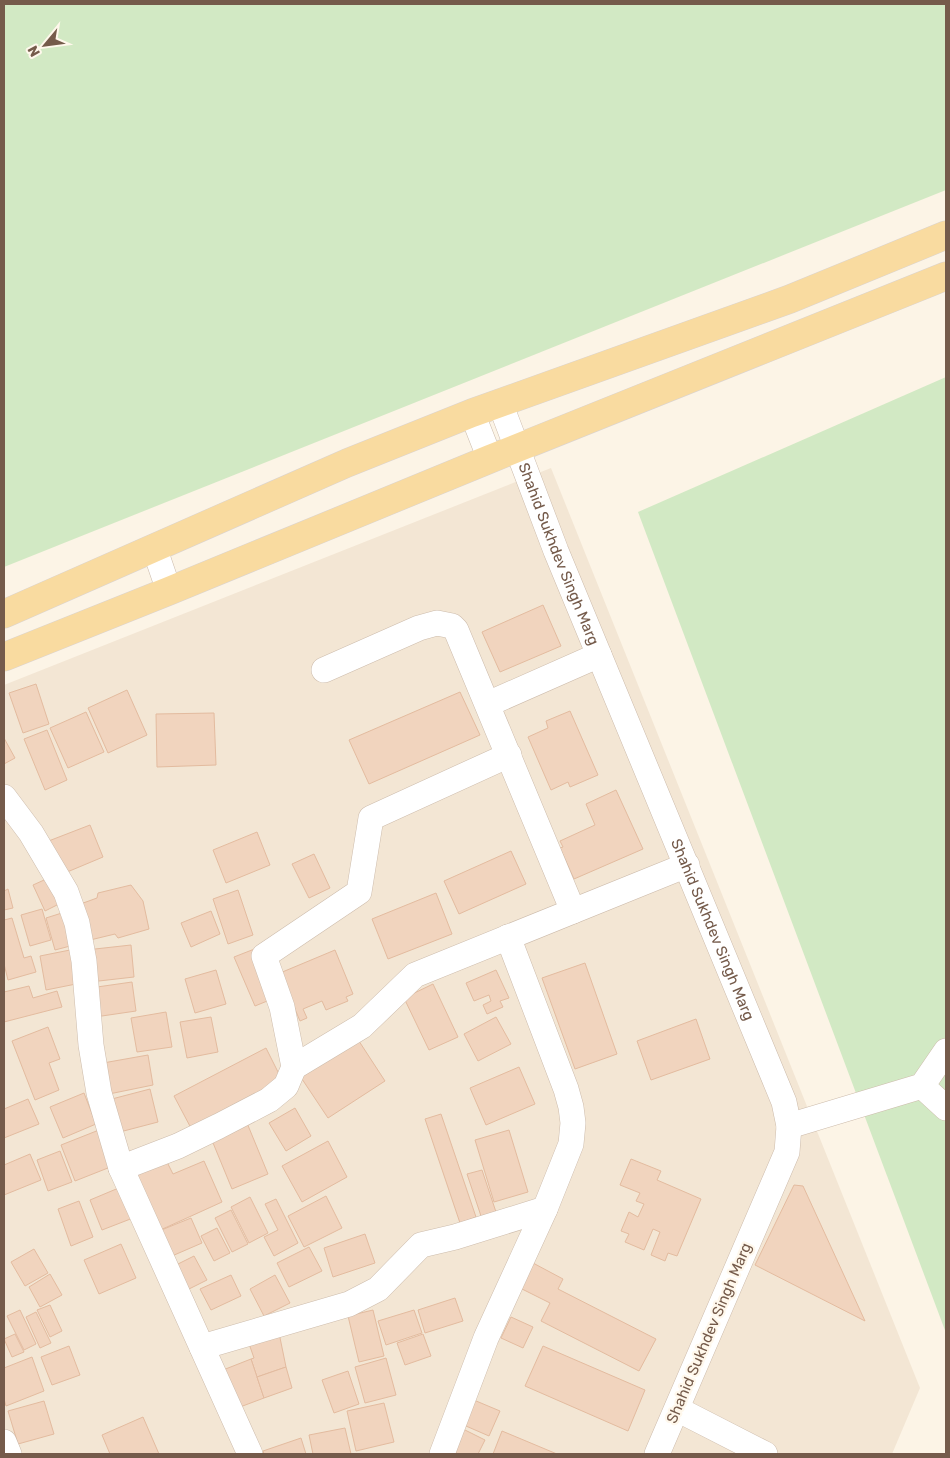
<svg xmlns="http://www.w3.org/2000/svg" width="950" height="1458" font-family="Rubik,sans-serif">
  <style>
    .residential { fill: #f3e6d4 }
    .green { fill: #d2e9c4 }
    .building { fill: #f1d4be; stroke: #e3bb9f }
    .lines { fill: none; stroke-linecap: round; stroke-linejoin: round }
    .minor-casing { stroke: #cdbcac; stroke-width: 26 }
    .major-casing { stroke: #dbd4d0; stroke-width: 29 }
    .minor { stroke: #fff; stroke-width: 25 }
    .major { stroke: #f9dba0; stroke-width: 28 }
    .labels { text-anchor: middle; stroke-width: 4.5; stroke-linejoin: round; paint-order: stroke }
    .street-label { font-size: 15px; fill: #755b4b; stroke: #fff8ec }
  </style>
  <rect width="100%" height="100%" fill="#fcf4e6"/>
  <!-- residential -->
  <polygon class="residential" points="551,468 920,1388 892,1454 4,1454 4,685"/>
  <!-- green -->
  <g class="green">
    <polygon points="4,4 946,4 946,190 4,567"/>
    <polygon points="946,377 946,1333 638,512"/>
  </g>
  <!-- building -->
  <g class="building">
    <polygon points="543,605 561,646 500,672 482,632"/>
    <polygon points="36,684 49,724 23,733 9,693"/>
    <polygon points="127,690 147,735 108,753 88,708"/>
    <polygon points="460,692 480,735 369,784 349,740"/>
    <polygon points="570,711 598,775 570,787 568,782 551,790 528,737 548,728 546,721"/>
    <polygon points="86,712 104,752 68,768 50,728"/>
    <polygon points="214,713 216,765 157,767 156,714"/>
    <polygon points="47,730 67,780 45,790 24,739"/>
    <polygon points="4,738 15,758 4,764"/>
    <polygon points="616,790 643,849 574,879 560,848 563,847 560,841 595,825 586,804"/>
    <polygon points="90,825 103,857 60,875 46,842"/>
    <polygon points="257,832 270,865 226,883 213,850"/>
    <polygon points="511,851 526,884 459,914 444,881"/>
    <polygon points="314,854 330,888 309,898 292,864"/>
    <polygon points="53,876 65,901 45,911 33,885"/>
    <polygon points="131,885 143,901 149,929 118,938 115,934 86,941 75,906 97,898 98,893"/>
    <polygon points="8,889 13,908 4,910 4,891"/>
    <polygon points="238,890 253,935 228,944 213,899"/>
    <polygon points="436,893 452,934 388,959 372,919"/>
    <polygon points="42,909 51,940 30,946 21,915"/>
    <polygon points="211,911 220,934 191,947 181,923"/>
    <polygon points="65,912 74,945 55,950 46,918"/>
    <polygon points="12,918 24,958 31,956 36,972 8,980 4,964 4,920"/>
    <polygon points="131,945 134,977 90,982 86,950"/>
    <polygon points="257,948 277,997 255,1006 234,957"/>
    <polygon points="75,949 81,983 46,990 40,956"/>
    <polygon points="335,950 353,994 346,997 348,1001 326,1010 322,1001 303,1009 307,1018 300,1021 280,973"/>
    <polygon points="585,963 617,1054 575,1069 542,978"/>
    <polygon points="216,970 226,1004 195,1013 185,979"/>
    <polygon points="496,970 509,998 500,1001 503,1007 487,1014 483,1005 491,1001 489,995 474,1001 466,983"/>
    <polygon points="132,982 136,1011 95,1017 90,988"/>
    <polygon points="433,984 458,1037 429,1050 404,998"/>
    <polygon points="29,986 33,998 57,991 62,1007 4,1022 4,992"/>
    <polygon points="166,1012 172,1047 137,1052 131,1018"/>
    <polygon points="211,1017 218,1052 187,1058 180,1022"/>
    <polygon points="496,1017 511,1044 478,1061 464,1034"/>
    <polygon points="696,1019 710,1059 651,1080 637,1041"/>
    <polygon points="48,1027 60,1059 49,1063 59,1090 35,1100 12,1041"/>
    <polygon points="355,1035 385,1081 328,1118 298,1073"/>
    <polygon points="266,1048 283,1082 192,1130 174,1096"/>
    <polygon points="148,1055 153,1085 109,1094 103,1063"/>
    <polygon points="519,1067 535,1104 486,1125 470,1088"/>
    <polygon points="150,1089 158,1122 116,1133 108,1100"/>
    <polygon points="84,1093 96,1124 63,1138 50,1107"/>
    <polygon points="28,1099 39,1124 4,1138 4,1109"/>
    <polygon points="295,1108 311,1136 286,1151 269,1123"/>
    <polygon points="441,1114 476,1217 460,1223 425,1119"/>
    <polygon points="247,1123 268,1174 232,1189 211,1138"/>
    <polygon points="99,1130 113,1166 75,1181 61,1145"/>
    <polygon points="509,1130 528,1192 494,1202 475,1140"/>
    <polygon points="328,1141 347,1177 302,1202 282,1166"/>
    <polygon points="60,1151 72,1182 48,1191 37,1160"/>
    <polygon points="30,1154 41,1180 4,1195 4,1165"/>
    <polygon points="164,1156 173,1174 204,1161 222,1202 156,1232 129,1172"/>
    <polygon points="631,1159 661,1171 657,1180 701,1199 677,1256 668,1253 665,1261 651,1255 660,1232 653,1229 644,1250 625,1242 629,1234 621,1231 629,1212 638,1217 644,1204 636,1201 640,1193 620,1185"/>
    <polygon points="482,1170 496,1212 481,1216 467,1174"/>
    <polygon points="794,1185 803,1186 865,1321 755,1265"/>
    <polygon points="121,1187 133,1218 102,1230 90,1200"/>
    <polygon points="326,1196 342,1228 304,1247 288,1216"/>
    <polygon points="250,1197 268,1233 249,1243 231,1207"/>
    <polygon points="276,1199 298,1243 274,1256 264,1237 278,1230 265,1204"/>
    <polygon points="79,1201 93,1237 71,1246 58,1209"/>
    <polygon points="231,1210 248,1244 232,1252 215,1218"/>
    <polygon points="191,1218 202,1243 165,1259 154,1233"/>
    <polygon points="217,1228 230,1253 214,1261 201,1236"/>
    <polygon points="365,1234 375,1263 333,1277 324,1248"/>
    <polygon points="121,1244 136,1278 99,1294 84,1260"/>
    <polygon points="309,1247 322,1271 289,1287 277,1263"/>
    <polygon points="34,1249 48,1273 25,1286 11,1262"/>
    <polygon points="194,1256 207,1280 189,1289 176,1265"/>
    <polygon points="533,1263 563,1279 558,1289 656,1339 639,1371 541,1321 550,1303 520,1288"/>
    <polygon points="50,1274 62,1295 40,1307 29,1287"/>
    <polygon points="231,1275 241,1296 211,1310 200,1289"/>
    <polygon points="275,1275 290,1303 264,1316 250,1289"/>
    <polygon points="455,1298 463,1321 425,1333 418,1310"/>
    <polygon points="50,1305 62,1331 50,1337 37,1310"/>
    <polygon points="20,1310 36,1344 24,1350 7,1316"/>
    <polygon points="373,1310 384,1356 359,1362 348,1316"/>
    <polygon points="414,1310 422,1333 386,1345 378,1321"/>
    <polygon points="36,1312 51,1343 40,1348 26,1317"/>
    <polygon points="511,1317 533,1327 523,1348 501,1338"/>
    <polygon points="278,1328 286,1367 257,1377 251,1359 254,1358 247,1338"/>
    <polygon points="15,1334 24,1352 12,1357 4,1339"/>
    <polygon points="423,1334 431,1356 405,1365 397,1343"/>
    <polygon points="69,1346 80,1375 52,1385 41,1357"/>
    <polygon points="543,1346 645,1390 628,1431 525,1386"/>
    <polygon points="32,1357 44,1391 6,1406 4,1399 4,1368"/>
    <polygon points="386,1358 396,1395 365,1403 355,1367"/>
    <polygon points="251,1359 264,1398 240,1407 223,1370"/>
    <polygon points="286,1367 292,1388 264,1398 257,1377"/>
    <polygon points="348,1371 359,1404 334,1413 322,1380"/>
    <polygon points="469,1398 500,1411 489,1436 459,1423"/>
    <polygon points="44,1401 54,1434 18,1444 8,1411"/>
    <polygon points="384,1403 394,1442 356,1451 347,1411"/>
    <polygon points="143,1417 159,1454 110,1454 102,1435"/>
    <polygon points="459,1427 485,1440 478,1454 458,1454 448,1449"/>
    <polygon points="345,1428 351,1454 313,1454 309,1435"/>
    <polygon points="502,1431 557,1454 493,1454"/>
    <polygon points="301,1438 306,1454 264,1454 263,1451"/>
  </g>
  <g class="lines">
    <!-- minor casing -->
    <g class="minor-casing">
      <g id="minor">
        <path id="s1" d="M500 403 556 551 784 1102 789 1126 787 1152 657 1454"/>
        <polyline points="472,413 490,459"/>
        <polyline points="154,547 169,591"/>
        <polyline points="324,670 419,628 437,623 452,626 456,630 573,911"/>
        <polyline points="488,704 599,655"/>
        <polyline points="4,797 31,833 66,892 77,923 84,961 91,1045 99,1093 121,1168 250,1454"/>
        <polyline points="294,1067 362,1026 415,975 687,865"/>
        <polyline points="922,1086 946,1108"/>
        <polyline points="789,1126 922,1086 946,1051"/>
        <polyline points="121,1168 178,1146 219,1126 269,1100 286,1086 294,1067 282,1007 264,956 359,892 371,818 509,755"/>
        <polyline points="202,1347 349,1304 378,1289 421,1245 455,1237 545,1209"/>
        <polyline points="677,1409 765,1454"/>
        <polyline points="4,1442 9,1454"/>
        <polyline points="442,1454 486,1338 545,1209 571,1144 573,1123 571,1107 566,1089 508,937"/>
      </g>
    </g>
    <!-- major casing -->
    <g class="major-casing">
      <g id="major">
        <polyline points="4,614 347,463 472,413 790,299 946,235"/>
        <polyline points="4,657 169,591 490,459 946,276"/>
      </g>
    </g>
    <!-- minor -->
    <use href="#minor" class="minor"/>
    <!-- major -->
    <use href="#major" class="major"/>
  </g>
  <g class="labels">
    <!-- street labels -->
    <g class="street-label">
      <text dy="5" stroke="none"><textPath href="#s1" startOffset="162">Shahid Sukhdev Singh Marg</textPath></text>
      <text dy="5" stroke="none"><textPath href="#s1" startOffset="568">Shahid Sukhdev Singh Marg</textPath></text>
      <text transform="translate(709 1333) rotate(-67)" y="5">Shahid Sukhdev Singh Marg</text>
    </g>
  </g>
  <!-- border -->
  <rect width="950" height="1458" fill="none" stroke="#755b4b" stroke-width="10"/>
  <!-- north arrow -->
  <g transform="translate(45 45) rotate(241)" stroke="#fff8ec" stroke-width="4" paint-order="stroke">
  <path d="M0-4L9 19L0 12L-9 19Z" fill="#755b4b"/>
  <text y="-8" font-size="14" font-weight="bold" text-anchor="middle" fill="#755b4b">N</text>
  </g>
</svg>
